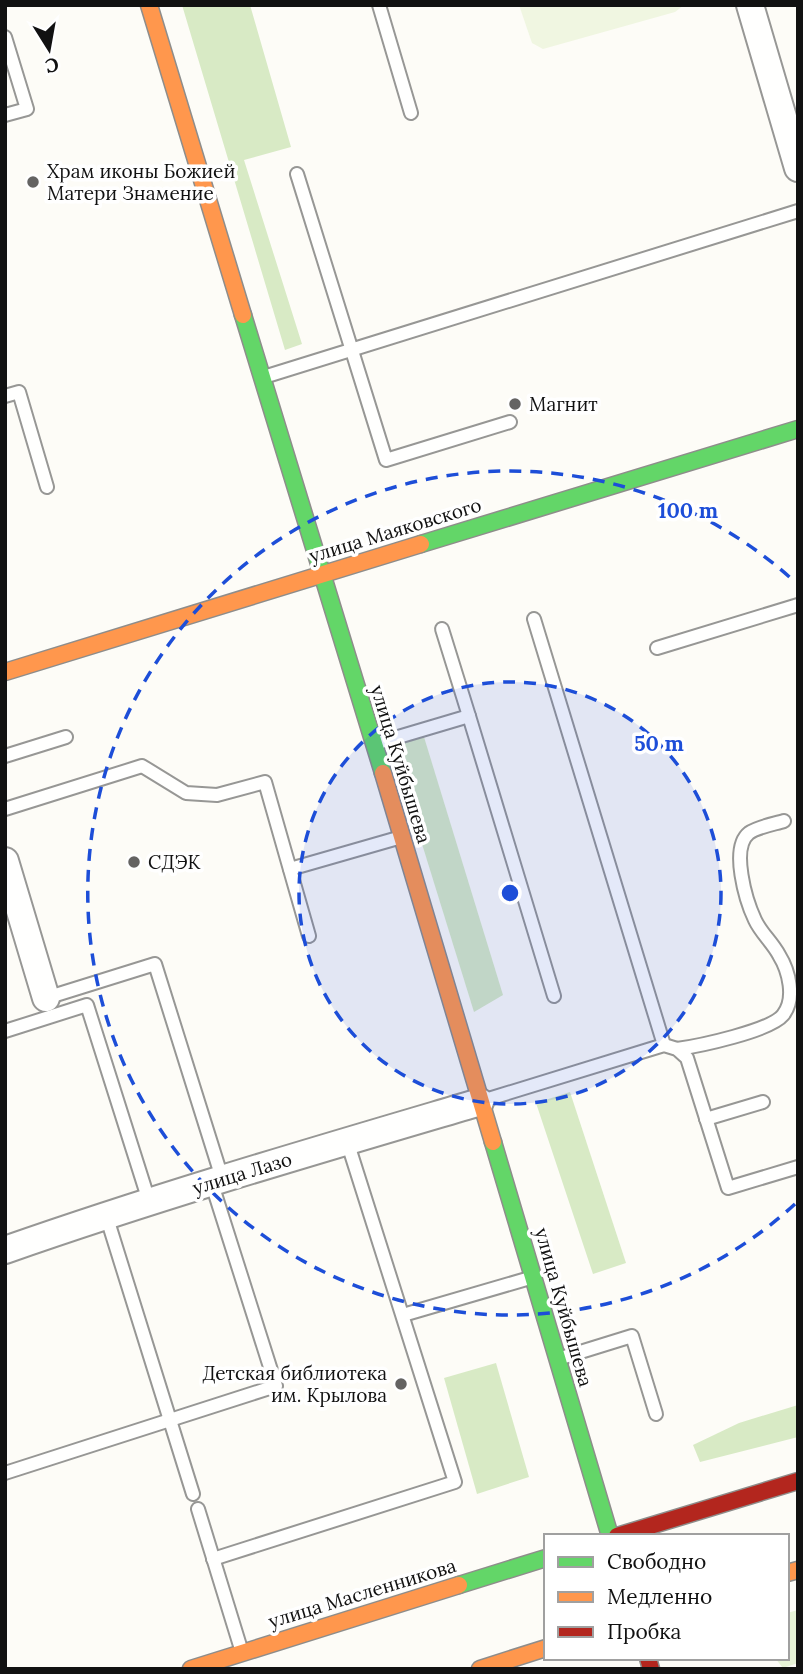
<svg xmlns="http://www.w3.org/2000/svg" width="803" height="1674" font-family="Lora,serif">
  <style>
    .green { fill: #e7f3d7 }
    .forest { fill: #d8eac5 }
    .pitch { fill: #f0f6e1 }
    .lines { fill: none; stroke-linecap: round; stroke-linejoin: round }
    .lane-casing { stroke: #979795; stroke-width: 16 }
    .street-casing { stroke: #979795; stroke-width: 30 }
    .fast-casing { stroke: #8e8d8b; stroke-width: 19 }
    .slow-casing { stroke: #8e8d8b; stroke-width: 19 }
    .jam-casing { stroke: #8e8d8b; stroke-width: 19 }
    .lane { stroke: #fffffe; stroke-width: 12 }
    .street { stroke: #fffffe; stroke-width: 26 }
    .fast { stroke: #63d668; stroke-width: 16 }
    .slow { stroke: #ff974d; stroke-width: 16 }
    .jam { stroke: #b3261e; stroke-width: 16 }
    .ring { fill: none; stroke: #1d4ed8; stroke-width: 3.5; stroke-dasharray: 12 9 }
    .poi-dot { fill: #646362; stroke: #fff; stroke-width: 2.5 }
    .labels { text-anchor: middle; stroke-width: 7; stroke-linejoin: round; paint-order: stroke }
    .poi-label { font-size: 19px; fill: #111; stroke: #fff; text-anchor: start }
    .street-label { font-size: 19px; fill: #111; stroke: #fff }
    .centre { fill: #1d4ed8; stroke: #fff; stroke-width: 3.5 }
    .ring-label { font-size: 21px; text-anchor: middle; font-weight: bold; fill: #1d4ed8; stroke: #fff; stroke-width: 7; stroke-linejoin: round; paint-order: stroke }
  </style>
  <rect width="100%" height="100%" fill="#fdfcf7"/>
  <!-- green -->
  <polygon class="green" points="798,1610 798,1663 783,1668 775,1658 787,1658 787,1613"/>
  <!-- forest -->
  <g class="forest">
    <polygon points="182,5 250,5 291,147 244,160 302,344 285,350"/>
    <polygon points="424,737 503,995 474,1012 392,747"/>
    <polygon points="570,1092 626,1263 593,1274 536,1103"/>
    <polygon points="496,1363 529,1477 477,1494 444,1378"/>
    <polygon points="798,1405 798,1437 700,1462 693,1445 739,1423"/>
  </g>
  <!-- pitch -->
  <polygon class="pitch" points="519,5 684,5 675,12 543,49 532,43"/>
  <g class="lines">
    <!-- lane casing -->
    <g class="lane-casing">
      <g id="lane">
        <polyline points="379,5 411,113"/>
        <polyline points="5,37 27,109 5,115"/>
        <polyline points="297,174 386,460 510,422"/>
        <polyline points="267,376 798,211"/>
        <polyline points="5,396 19,392 47,487"/>
        <polyline points="534,619 664,1045"/>
        <polyline points="657,648 798,605"/>
        <polyline points="469,716 554,996"/>
        <polyline points="378,743 469,716 442,629"/>
        <polyline points="5,756 66,737"/>
        <polyline points="5,809 142,766 186,793 217,795 265,782 309,936"/>
        <polyline points="290,869 398,838"/>
        <polyline points="46,998 155,964 222,1178"/>
        <polyline points="5,1031 87,1005 149,1201"/>
        <path d="M677 1049C699 1046 770 1031 783 1015 796 999 789 971 779 955 772 942 761 933 755 920 746 901 730 848 749 833 757 827 774 824 784 821"/>
        <polyline points="482,1101 664,1045 677,1049 687,1058 728,1188 798,1167"/>
        <polyline points="706,1119 763,1102"/>
        <polyline points="106,1215 193,1494"/>
        <polyline points="403,1315 530,1278"/>
        <polyline points="561,1358 632,1336 656,1414"/>
        <polyline points="5,1473 276,1386 211,1181"/>
        <polyline points="198,1509 241,1649"/>
        <polyline points="213,1559 455,1482 347,1141"/>
      </g>
    </g>
    <!-- street casing -->
    <g class="street-casing">
      <g id="street">
        <polyline points="750,5 798,168"/>
        <polyline points="5,861 46,998"/>
        <path d="M5 1250C162 1195 321 1149 480 1102"/>
      </g>
    </g>
    <!-- fast casing -->
    <g class="fast-casing">
      <g id="fast">
        <polyline points="243,315 383,773"/>
        <polyline points="421,544 798,429"/>
        <polyline points="493,1142 610,1536"/>
        <polyline points="459,1585 546,1558"/>
      </g>
    </g>
    <!-- slow casing -->
    <g class="slow-casing">
      <g id="slow">
        <polyline points="149,5 243,315"/>
        <polyline points="5,672 421,544"/>
        <polyline points="383,773 493,1142"/>
        <polyline points="787,1573 798,1570"/>
        <polyline points="191,1669 459,1585"/>
        <polyline points="480,1669 546,1648"/>
      </g>
    </g>
    <!-- jam casing -->
    <g class="jam-casing">
      <g id="jam">
        <polyline points="617,1536 798,1481"/>
        <polyline points="648,1658 651,1669"/>
      </g>
    </g>
    <!-- lane -->
    <use href="#lane" class="lane"/>
    <!-- street -->
    <use href="#street" class="street"/>
    <!-- fast -->
    <use href="#fast" class="fast"/>
    <!-- slow -->
    <use href="#slow" class="slow"/>
    <!-- jam -->
    <use href="#jam" class="jam"/>
  </g>
  <!-- distance rings -->
  <circle cx="510" cy="893" r="211" fill="#1d4ed8" fill-opacity=".12"/>
  <g class="ring">
    <circle cx="510" cy="893" r="211"/>
    <path d="M795 1204A422 422 0 1 1 795 582"/>
  </g>
  <!-- markers -->
  <g class="poi-dot">
    <circle cx="33" cy="182" r="7"/>
    <circle cx="515" cy="404" r="7"/>
    <circle cx="134" cy="862" r="7"/>
    <circle cx="401" cy="1384" r="7"/>
  </g>
  <g class="labels">
    <!-- poi labels -->
    <g class="poi-label">
      <text x="47" y="178">Храм иконы Божией<tspan x="47" dy="22">Матери Знамение</tspan></text>
      <text x="529" y="411">Магнит</text>
      <text x="148" y="869">СДЭК</text>
      <text x="387" y="1380" text-anchor="end">Детская библиотека<tspan x="387" dy="22">им. Крылова</tspan></text>
    </g>
    <!-- street labels -->
    <g class="street-label">
      <text transform="translate(395 530) rotate(-17)" y="7">улица Маяковского</text>
      <text transform="translate(401 764) rotate(73)" y="7">улица Куйбышева</text>
      <text transform="translate(242 1173) rotate(-17)" y="7">улица Лазо</text>
      <text transform="translate(564 1307) rotate(74)" y="7">улица Куйбышева</text>
      <text transform="translate(362 1593) rotate(-17)" y="7">улица Масленникова</text>
    </g>
  </g>
  <circle cx="510" cy="893" r="10" class="centre"/>
  <g class="ring-label">
    <text x="688" y="518">100 m</text>
    <text x="659" y="751">50 m</text>
  </g>
  <!-- border -->
  <rect width="803" height="1674" fill="none" stroke="#111111" stroke-width="14"/>
  <!-- legend -->
  <rect x="544" y="1534" width="245" height="126" fill="#ffffff" stroke="#a0a0a0" stroke-width="2"/>
  <rect x="558" y="1557" width="35" height="10" fill="#63d668" stroke="#a0a0a0" stroke-width="2"/>
  <text x="607" y="1569" font-size="21" fill="#111111">Свободно</text>
  <rect x="558" y="1592" width="35" height="10" fill="#ff974d" stroke="#a0a0a0" stroke-width="2"/>
  <text x="607" y="1604" font-size="21" fill="#111111">Медленно</text>
  <rect x="558" y="1627" width="35" height="10" fill="#b3261e" stroke="#a0a0a0" stroke-width="2"/>
  <text x="607" y="1639" font-size="21" fill="#111111">Пробка</text>
  <!-- north arrow -->
  <g transform="translate(49 49) rotate(169)" stroke="#ffffff" stroke-width="5" paint-order="stroke">
  <path d="M0-5L12 26L0 18L-12 26Z" fill="#111111"/>
  <text y="-10" font-size="19" font-weight="bold" text-anchor="middle" fill="#111111">С</text>
  </g>
</svg>
